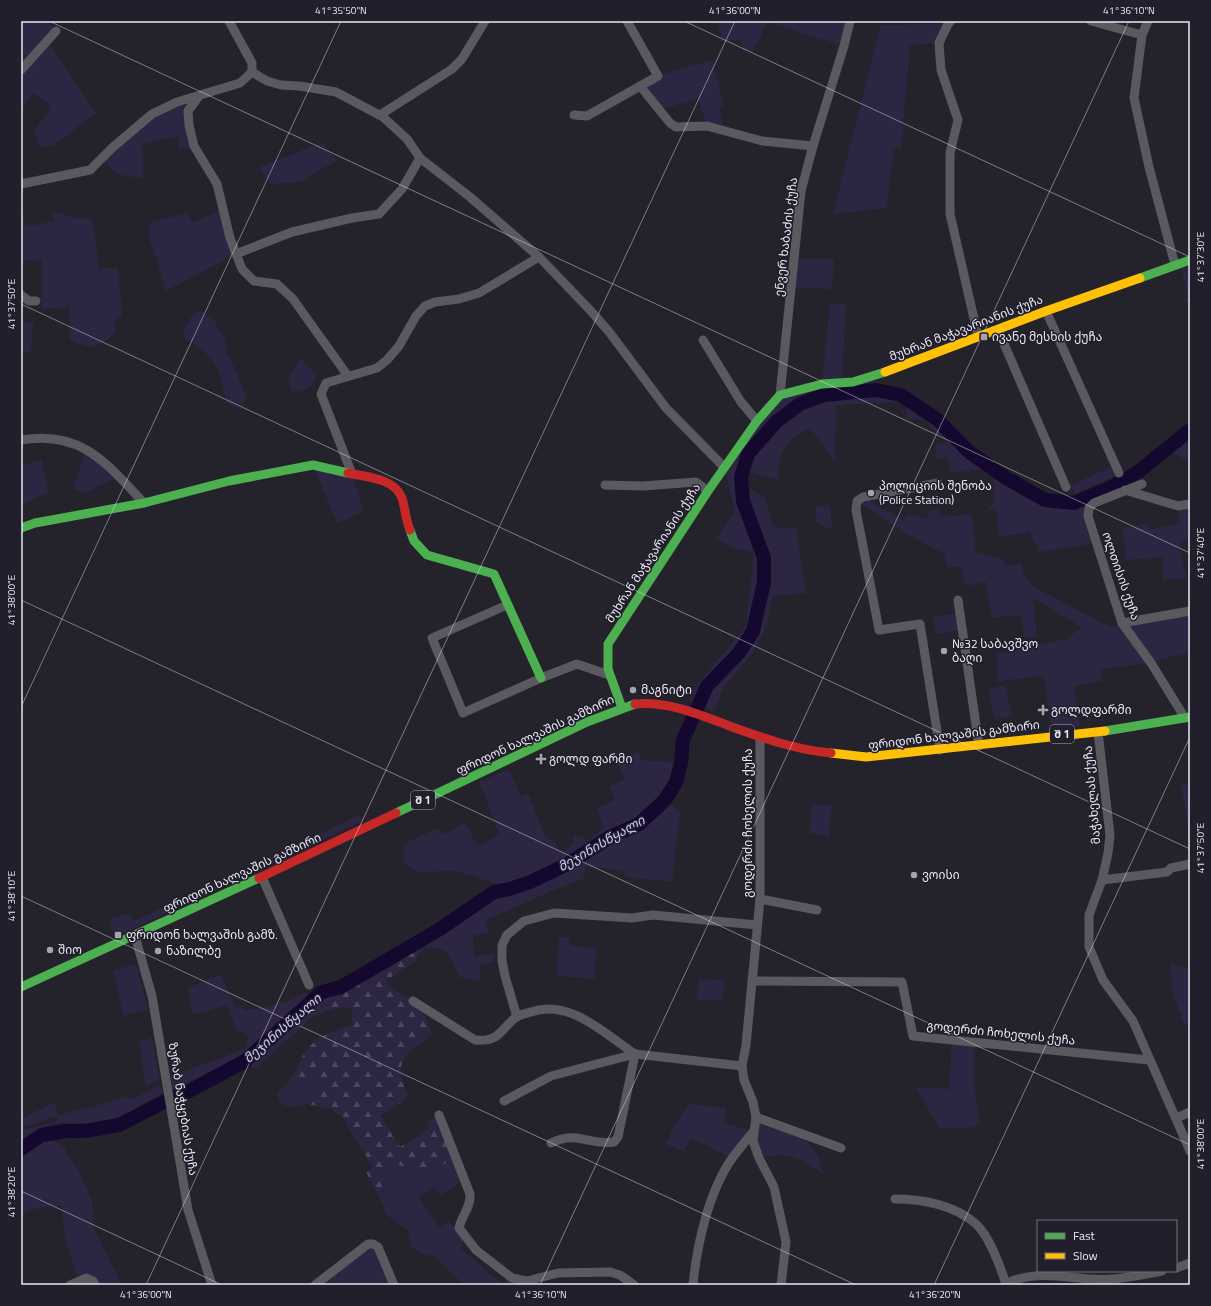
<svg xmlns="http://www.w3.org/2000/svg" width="1211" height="1306" font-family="'Titillium Web','Noto Sans Georgian',sans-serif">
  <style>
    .green { fill: #2d2643 }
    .forest { fill: url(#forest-firs) }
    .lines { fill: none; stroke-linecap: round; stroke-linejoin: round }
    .river { stroke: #15082f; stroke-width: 14 }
    .street { stroke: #5a5960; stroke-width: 9 }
    .fast { stroke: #4caf50; stroke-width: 9 }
    .slow { stroke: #ffc107; stroke-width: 9 }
    .jam { stroke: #c62828; stroke-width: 9 }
    .ticks { fill: none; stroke: #eae8f2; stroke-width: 1; stroke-opacity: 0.45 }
    .poi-dot { fill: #a5a3ac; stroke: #221f2d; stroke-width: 1.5 }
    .labels { text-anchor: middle; stroke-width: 3; stroke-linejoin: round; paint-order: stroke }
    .shield { fill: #221f2d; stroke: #aeacb7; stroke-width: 1 }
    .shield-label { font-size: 11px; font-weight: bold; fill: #eae8f2 }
    .street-label { font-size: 12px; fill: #eae8f2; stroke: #221f2d }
    .poi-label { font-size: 12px; fill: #eae8f2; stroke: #221f2d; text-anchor: start }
    .water-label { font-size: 13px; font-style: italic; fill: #d1c9f7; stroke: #221f2d }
    .neatline { fill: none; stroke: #eae8f2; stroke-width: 1.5 }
    .ticks-label { font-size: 10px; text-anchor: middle; fill: #eae8f2 }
  </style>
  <defs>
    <pattern id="forest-firs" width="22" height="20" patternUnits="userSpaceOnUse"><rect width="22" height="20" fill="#2d2643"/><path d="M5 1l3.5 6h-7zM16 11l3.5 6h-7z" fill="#4c465f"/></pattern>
  </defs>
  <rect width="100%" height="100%" fill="#24222a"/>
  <!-- green -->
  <g class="green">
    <polygon points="21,21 48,21 56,31 47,41 96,113 54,145 40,148 34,131 52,107 34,93 21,109"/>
    <polygon points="717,21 844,21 844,46 767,22 754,50 743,52 741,39 723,41"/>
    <polygon points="948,24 939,43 910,45 901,149 894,149 886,208 833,214 881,25"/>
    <polygon points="712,60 724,106 719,107 725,131 707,126 698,98 660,110 640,86 658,76"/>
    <path d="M191 99 188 111 194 146 179 150 178 136 142 144 143 178C122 176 116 176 102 159L152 114Z"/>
    <polygon points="323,142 336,161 300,182 270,184 259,167"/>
    <path d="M21 209 26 227 54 221 52 211 73 218H92L99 268H118L122 315 114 321 116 332C97 349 93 351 70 339V307L42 309V261L21 260Z"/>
    <polygon points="223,210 236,254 166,291 152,245 148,238 150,222 188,213 192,223"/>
    <polygon points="793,259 834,259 832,289 791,288"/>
    <polygon points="1190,266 1190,303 1184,300 1188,295 1181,269"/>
    <path d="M830 304H846L842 383 872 377 876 390 901 395 938 420 968 451 1006 478 1045 500 1074 503 1088 498 1097 543 1038 552V546L1033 542 1030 532 999 537 996 509 986 512 994 502V478L980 469 951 473 947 457 936 459V445L948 442 923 420 906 419 907 407 900 402 836 405 835 462 810 428C787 438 776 454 779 479L764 477 756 473 748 472 749 488 765 498 773 525 782 529 796 527 806 593 773 596 769 616 762 636 753 652 724 687 714 712 690 701 697 685 746 626 754 552 733 548 716 538 735 512 724 467 780 395 822 384Z"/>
    <path d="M199 310 214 320 225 340 227 352 247 396 243 404 237 408 226 402C219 366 215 356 183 337 185 327 190 315 199 310Z"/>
    <polygon points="34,322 30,352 21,352 21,323"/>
    <polygon points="301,358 317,375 312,385 300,392 291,390 289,376"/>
    <polygon points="1190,430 1190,457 1186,460 1167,449"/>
    <polygon points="86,449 119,477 84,493 73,488"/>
    <polygon points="42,460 48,493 21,505 21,463 22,465"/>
    <polygon points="313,465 352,474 364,511 337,523"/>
    <polygon points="1112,466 1115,476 1076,493 1069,486"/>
    <polygon points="863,497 904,521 908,514 927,519 930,510 939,509 941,517 972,514 976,553 1003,559 1005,566 1022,564 1023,574 1034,587 1110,627 1190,611 1190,651 1151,663 1100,669 1102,681 1074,686 1080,726 1051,729 1044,676 998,681 996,654 1066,639 1082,627 1033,598 1037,637 1025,638 1020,615 992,618 986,582 966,586 961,567 947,567 944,554 895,527 857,501"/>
    <polygon points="830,504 832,528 824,527 817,523 815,507"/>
    <polygon points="1190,504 1190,537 1180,541 1182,562 1187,578 1163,580 1163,557 1126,560 1122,528 1148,524 1149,530 1180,523 1178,506"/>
    <polygon points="960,613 962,630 936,634 933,617"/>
    <polygon points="1005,685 1012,716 995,720 988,689"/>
    <path d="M640 752 641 760 681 763 676 782 665 800 680 813 672 882 625 877 624 871 586 866 583 879 551 891 485 921 489 932 473 936 474 956 493 954V962L480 965V981L460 977C455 970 454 964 450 957 442 942 417 950 404 950L440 929 494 892 496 884C483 880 468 873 454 871 433 868 423 880 404 863L403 844 438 828 442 835 466 823 477 846 500 835 479 782 509 769 521 796 528 793 546 838 554 842 560 850 565 852 573 844V835L583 837 586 842 604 828 597 808 615 801 609 787 625 779 616 760Z"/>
    <polygon points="1181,785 1190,785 1190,836"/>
    <polygon points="811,805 831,805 829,836 810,833"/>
    <polygon points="358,816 364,820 114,938 109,919 130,913 134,921"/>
    <polygon points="559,937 569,938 570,946 596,948 595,979 557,976"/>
    <polygon points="136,964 148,1009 124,1016 113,970"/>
    <polygon points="1170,964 1190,968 1190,1024 1185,1026 1173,995"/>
    <polygon points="221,974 235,1005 247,1010 270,1006 291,1000 306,992 311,1003 245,1061 245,1057 172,1093 168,1077 245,1049 248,1039 247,1034 236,1030 227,1005 193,1015 187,988"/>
    <polygon points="699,979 724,980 723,1001 697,999"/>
    <polygon points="152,1038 160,1080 146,1086 139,1042"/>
    <path d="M952 1040 974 1043V1085L980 1124C966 1129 954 1130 939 1127L915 1087 949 1089Z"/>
    <path d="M295 1073 303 1079 317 1077 323 1086 320 1097C306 1105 295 1111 280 1103L277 1094Z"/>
    <polygon points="158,1085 160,1086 163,1091 158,1096 145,1102 125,1117 89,1123 57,1123 38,1129 21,1140 21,1128 27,1129 55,1122 58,1119 57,1116 21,1128 21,1120 53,1102 60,1115 83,1108 86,1109 125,1097 133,1099"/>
    <path d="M689 1104 727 1108 723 1123 754 1131 756 1117C768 1122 785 1125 796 1132 811 1141 821 1159 824 1175 800 1157 789 1151 759 1158L754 1132 732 1158 691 1138 684 1151 666 1144 673 1127Z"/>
    <polygon points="46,1137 65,1147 67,1154 79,1171 92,1201 94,1229 122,1285 101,1285 87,1273 77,1276 66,1242 61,1205 34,1209 21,1214 21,1152"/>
    <polygon points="456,1160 464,1179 442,1195 434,1187 419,1197 440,1228 447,1222 459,1228 464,1237 461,1249 501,1283 512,1278 539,1278 541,1285 464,1285 434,1256 421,1253 411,1247 409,1231 385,1214 386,1198 382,1185 384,1171 393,1164 426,1171"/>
    <polygon points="373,1244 394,1285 322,1285"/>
  </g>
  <!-- forest -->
  <path class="forest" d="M423 949 414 962 386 981C395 996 403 991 413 1001 423 1010 428 1022 432 1034 407 1057 391 1057 408 1095L399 1104 380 1115 400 1147 429 1129 427 1122 439 1115 456 1160 426 1171 392 1164 384 1171 382 1185 386 1198 385 1214 383 1205 366 1172 373 1168 342 1116 330 1109 308 1104 320 1097 323 1086 317 1077 303 1079 295 1073C307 1041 320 1035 352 1025V1008L339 1007 315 1015 255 1069 245 1061 322 992 341 987 404 950Z"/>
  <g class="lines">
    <!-- river -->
    <polyline class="river" points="21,1149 42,1135 65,1131 85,1131 119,1125 164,1102 189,1091 245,1061 322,992 341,987 389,959 440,929 494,892 510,889 530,882 566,865 610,837 639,824 665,800 676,782 681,763 683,740 707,686 739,653 753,631 764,582 764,558 743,501 741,477 748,454 776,422 800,404 824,395 876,390 901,395 938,420 968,451 1006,478 1045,500 1074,503 1110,488 1138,472 1190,430"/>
    <!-- street -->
    <g class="street">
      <polyline points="229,21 252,63 252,72"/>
      <polyline points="951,21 948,24 939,43 941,70 958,120 950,153 950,214 978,336"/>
      <polyline points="1091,21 1142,35"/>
      <polyline points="1148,21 1142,35 1134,98 1149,167 1175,265"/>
      <polyline points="21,70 56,31"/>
      <polyline points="252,72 267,81 281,85 299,86 336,92 383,117 407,139 420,158 470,197 539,257 590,310 610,333 666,408 724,467"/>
      <polyline points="640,86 670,123 676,127 707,126 762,141 813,146"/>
      <polyline points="199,96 188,111 189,125 194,146 217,184 230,238 242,269 254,281 277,284 293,299 348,376"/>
      <polyline points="380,115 452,69 462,59 485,21"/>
      <polyline points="574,115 587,116 658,76 627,21"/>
      <polyline points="21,184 90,170 112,148 152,114 177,102 240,83 252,72"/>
      <polyline points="236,254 292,232 352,218 379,214 402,189 420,158"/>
      <polyline points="21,295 29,301 36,301"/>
      <polyline points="1046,311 1119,473"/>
      <polyline points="998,330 1066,487"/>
      <polyline points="703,340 741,402 757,421"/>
      <polyline points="780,395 801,191 813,146 844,46 850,21"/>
      <path d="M21 440C82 430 106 463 144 503"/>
      <polyline points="352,474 321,394 326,383 377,368 387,360 399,346 416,316 425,306 435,302 459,299 479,293 539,257"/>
      <polyline points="938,483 863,497 857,501 856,510 879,630 920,624 940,750"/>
      <polyline points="1142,484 1094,503 1089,508 1088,516 1122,623 1151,663 1185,718"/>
      <polyline points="605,485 643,486 696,482 708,491"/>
      <polyline points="1125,490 1178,506 1190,504"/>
      <polyline points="958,600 979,746"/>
      <polyline points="507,605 432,638 463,713 541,678 577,664 609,675"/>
      <polyline points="1122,623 1190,611"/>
      <polyline points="1098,732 1110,835 1108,853 1102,880 1089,915 1089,947 1103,980 1133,1021 1190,1151"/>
      <polyline points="760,737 760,899 746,1045 742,1066 744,1080 753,1102 756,1117 753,1141 759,1158 774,1187 786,1242 781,1285"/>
      <polyline points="262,877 309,985"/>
      <polyline points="1102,880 1167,872 1171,868 1190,864"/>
      <polyline points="760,899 817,910"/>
      <polyline points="135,936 152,996 188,1210 212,1285"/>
      <polyline points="752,981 902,982 913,1036 1149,1060"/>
      <path d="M413 1001 475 1040C500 1042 500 1030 516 1017 520 1015 526 1013 531 1012 569 998 605 1034 635 1054L618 1137 614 1142C589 1146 578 1130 551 1143"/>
      <polyline points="517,1017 505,976 502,960 502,945 507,935 524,921 554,913 632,918 653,915 757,925"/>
      <polyline points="504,1101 551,1076 635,1054 742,1066"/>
      <path d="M439 1115 470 1194C471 1207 462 1215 459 1228L476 1250 512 1278 527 1281 558 1273 610 1272 620 1275 634 1285"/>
      <polyline points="756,1117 841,1148"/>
      <polyline points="1176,1118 1190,1112"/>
      <path d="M895 1199C922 1199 955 1205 976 1224 990 1237 1000 1266 1006 1284 1039 1266 1078 1283 1113 1279 1129 1278 1146 1274 1162 1271"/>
      <polyline points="1176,1268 1190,1263"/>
      <polyline points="70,1285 86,1278 93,1281 95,1285"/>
      <polyline points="315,1285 368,1244 373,1244 378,1247 394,1285"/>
      <path d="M693 1285C697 1244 709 1190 733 1157 740 1148 747 1139 754 1131"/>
    </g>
    <!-- fast -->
    <g class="fast">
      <polyline points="1140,278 1190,260"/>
      <polyline points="21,528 35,523 144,503 229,481 313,465 348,473"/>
      <polyline points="410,530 414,541 427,555 494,574 541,678"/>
      <polyline points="622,708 608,669 608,644 708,491 757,421 780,395 822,384 853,382 885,372"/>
      <polyline points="1105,731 1190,717"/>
      <polyline points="396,813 587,722 635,704"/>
      <polyline points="21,987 259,878"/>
    </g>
    <!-- slow -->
    <g class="slow">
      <polyline points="885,372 1046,311 1140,278"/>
      <polyline points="831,753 866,757 1105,731"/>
    </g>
    <!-- jam -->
    <g class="jam">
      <path d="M348 473C366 477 393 478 401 496 405 504 405 519 410 530"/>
      <path d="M635 704C667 701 698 714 727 725 760 737 795 750 831 753"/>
      <polyline points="259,878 396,813"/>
    </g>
  </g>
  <!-- ticks -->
  <path class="ticks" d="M49 21 1190 553M684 21 1190 257M21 304 1190 849M21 600 1190 1145M21 707 341 21M21 896 856 1285M21 1191 222 1285M146 1285 735 21M540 1285 1129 21M934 1285 1190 737"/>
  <!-- markers -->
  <g class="poi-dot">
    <rect x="980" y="333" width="8" height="8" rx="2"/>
    <circle cx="871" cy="493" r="4"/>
    <circle cx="944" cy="651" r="4"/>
    <circle cx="633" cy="690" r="4"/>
    <path d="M1041 704h4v4h4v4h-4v4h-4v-4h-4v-4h4z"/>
    <path d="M539 753h4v4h4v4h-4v4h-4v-4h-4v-4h4z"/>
    <circle cx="914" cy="875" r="4"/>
    <rect x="114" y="931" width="8" height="8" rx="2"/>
    <circle cx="50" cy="950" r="4"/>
    <circle cx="158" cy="951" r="4"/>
  </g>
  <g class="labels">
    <!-- shield labels -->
    <g class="shield">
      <rect x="1050" y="725" width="24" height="18" rx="3"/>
      <rect x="411" y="791" width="24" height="18" rx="3"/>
    </g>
    <g class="shield-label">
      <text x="1062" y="738">შ 1</text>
      <text x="423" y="804">შ 1</text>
    </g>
    <!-- street labels -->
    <g class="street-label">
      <text transform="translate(786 237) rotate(-83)" y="4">ენვერ ხაბაძის ქუჩა</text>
      <text transform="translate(966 328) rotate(-21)" y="4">მუხრან მაჭავარიანის ქუჩა</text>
      <text transform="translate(653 553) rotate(-57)" y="4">მუხრან მაჭავარიანის ქუჩა</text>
      <text transform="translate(1121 576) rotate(71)" y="4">ოლთისის ქუჩა</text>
      <text transform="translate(535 735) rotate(-25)" y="4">ფრიდონ ხალვაშის გამზირი</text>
      <text transform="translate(954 735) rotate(-7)" y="4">ფრიდონ ხალვაშის გამზირი</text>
      <text transform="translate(1092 795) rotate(-95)" y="4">მაჭახელას ქუჩა</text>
      <text transform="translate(748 823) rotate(-90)" y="4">გოდერძი ჩოხელის ქუჩა</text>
      <text transform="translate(242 873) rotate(-25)" y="4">ფრიდონ ხალვაშის გამზირი</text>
      <text transform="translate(1001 1033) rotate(6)" y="4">გოდერძი ჩოხელის ქუჩა</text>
      <text transform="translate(183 1109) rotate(81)" y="4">ზურაბ ნაჭყებიას ქუჩა</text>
    </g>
    <!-- poi labels -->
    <g class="poi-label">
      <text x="992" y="341">ივანე მესხის ქუჩა</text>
      <text x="879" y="490">პოლიციის შენობა<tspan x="879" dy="14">(Police Station)</tspan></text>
      <text x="952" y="648">№32 საბავშვო<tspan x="952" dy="14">ბაღი</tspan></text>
      <text x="641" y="694">მაგნიტი</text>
      <text x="1051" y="714">გოლდფარმი</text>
      <text x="549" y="763">გოლდ ფარმი</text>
      <text x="922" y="879">ვოისი</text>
      <text x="126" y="939">ფრიდონ ხალვაშის გამზ.</text>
      <text x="58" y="954">შიო</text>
      <text x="166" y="955">ნაზილბე</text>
    </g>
    <!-- water labels -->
    <g class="water-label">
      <text transform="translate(601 843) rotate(-30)" y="5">მეჯინისწყალი</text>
      <text transform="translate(282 1028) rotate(-41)" y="5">მეჯინისწყალი</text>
    </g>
  </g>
  <!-- border -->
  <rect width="1211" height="1306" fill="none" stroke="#221f2d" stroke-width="44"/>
  <!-- legend -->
  <rect x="1037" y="1220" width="140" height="52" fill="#221f2d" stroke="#726f7c"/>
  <rect x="1045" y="1233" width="20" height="6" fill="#4caf50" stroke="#726f7c"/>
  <text x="1073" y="1240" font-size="12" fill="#eae8f2">Fast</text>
  <rect x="1045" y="1253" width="20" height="6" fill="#ffc107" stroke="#726f7c"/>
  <text x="1073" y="1260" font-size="12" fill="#eae8f2">Slow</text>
  <rect x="22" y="22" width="1167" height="1262" class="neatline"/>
  <g class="ticks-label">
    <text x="341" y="14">41°35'50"N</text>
    <text x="735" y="14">41°36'00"N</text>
    <text x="1129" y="14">41°36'10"N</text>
    <text transform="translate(1200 257) rotate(-90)" y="4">41°37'30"E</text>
    <text transform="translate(11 304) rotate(-90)" y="4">41°37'50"E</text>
    <text transform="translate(1200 553) rotate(-90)" y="4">41°37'40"E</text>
    <text transform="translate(11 600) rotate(-90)" y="4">41°38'00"E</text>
    <text transform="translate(1200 848) rotate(-90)" y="4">41°37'50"E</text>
    <text transform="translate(11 896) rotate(-90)" y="4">41°38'10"E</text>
    <text transform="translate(1200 1144) rotate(-90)" y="4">41°38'00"E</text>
    <text transform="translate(11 1192) rotate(-90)" y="4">41°38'20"E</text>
    <text x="146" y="1298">41°36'00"N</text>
    <text x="541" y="1298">41°36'10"N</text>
    <text x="935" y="1298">41°36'20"N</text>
  </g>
</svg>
